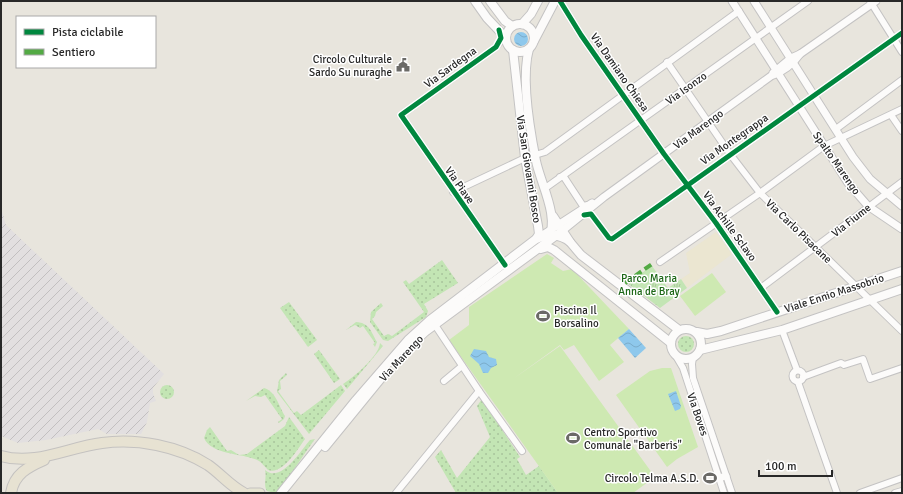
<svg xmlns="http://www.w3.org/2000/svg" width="903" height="494" font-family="Signika,sans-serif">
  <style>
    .industrial { fill: url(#industrial-furrows) }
    .education { fill: #ebe6d1 }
    .grass { fill: url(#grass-dots) }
    .park { fill: url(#park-tufts) }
    .pitch { fill: #cee9b2 }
    .water { fill: url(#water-waves) }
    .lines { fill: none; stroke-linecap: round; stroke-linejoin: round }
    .minor-casing { stroke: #c4c3c3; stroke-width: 8 }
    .tertiary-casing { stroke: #c4c3c3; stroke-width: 9 }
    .secondary-casing { stroke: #c4c3c3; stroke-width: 10 }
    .primary-casing { stroke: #c4c2c0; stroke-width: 11 }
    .trunk-casing { stroke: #c4c2c0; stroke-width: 12 }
    .minor { stroke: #fcfbfa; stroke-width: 6 }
    .tertiary { stroke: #fcfbfa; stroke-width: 7 }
    .secondary { stroke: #fcfbfa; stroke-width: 8 }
    .primary { stroke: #e6e4d2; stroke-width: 9 }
    .trunk { stroke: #e7e2d2; stroke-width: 10 }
    .quiet { stroke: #53aa44; stroke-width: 4; stroke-dasharray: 8 4; stroke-linecap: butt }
    .cycleway-casing { stroke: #fff; stroke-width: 8 }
    .cycleway { stroke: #00873e; stroke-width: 5 }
    .labels { text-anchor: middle; stroke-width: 3; stroke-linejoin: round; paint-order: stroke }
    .poi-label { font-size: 11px; fill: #282828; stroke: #fff; text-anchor: end }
    .street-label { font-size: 11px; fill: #282828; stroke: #fff }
    .park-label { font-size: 11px; fill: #1d6717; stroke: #fff }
  </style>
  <defs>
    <pattern id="industrial-furrows" width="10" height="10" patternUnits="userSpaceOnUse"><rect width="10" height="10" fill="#e2dfe0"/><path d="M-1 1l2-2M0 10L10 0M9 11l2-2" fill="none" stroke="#c2bfc0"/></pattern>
    <pattern id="grass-dots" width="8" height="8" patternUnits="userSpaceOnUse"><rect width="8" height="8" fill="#c3e5b4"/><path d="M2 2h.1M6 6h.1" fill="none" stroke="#a8c49b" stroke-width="1.8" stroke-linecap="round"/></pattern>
    <pattern id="park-tufts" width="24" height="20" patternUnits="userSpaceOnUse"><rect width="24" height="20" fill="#c3e5b4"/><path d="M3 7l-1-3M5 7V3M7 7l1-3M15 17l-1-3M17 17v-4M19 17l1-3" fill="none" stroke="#a8c49b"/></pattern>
    <pattern id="water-waves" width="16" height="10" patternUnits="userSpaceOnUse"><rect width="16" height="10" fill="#8ec8ec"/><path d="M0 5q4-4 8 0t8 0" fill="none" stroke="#7aacca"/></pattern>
  </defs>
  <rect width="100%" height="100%" fill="#e8e5dd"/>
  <!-- industrial -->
  <polygon class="industrial" points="1,208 6,225 164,374 153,388 153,393 156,401 150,403 147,422 141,434 107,434 98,429 46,440 18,443 1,436"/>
  <!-- education -->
  <polygon class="education" points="716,232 732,254 687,288 681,279 690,273 686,253"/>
  <!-- grass -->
  <g class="grass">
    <polygon points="442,260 458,283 424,304 428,311 426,317 388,341 383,340 370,322 371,312 381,303 383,306 376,312 375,316 372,319 384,336 388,334 392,336 424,312 403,282 406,280 409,284"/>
    <polygon points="289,302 317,340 308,347 280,308"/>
    <path d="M356 322C370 323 371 332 377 342L375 347 373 344 375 343 363 326 360 328 355 325 346 330Z"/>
    <circle cx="686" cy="344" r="8"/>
    <path d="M380 343 383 346 347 389 343 384C354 377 379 356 380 343Z"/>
    <polygon points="319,350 340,379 334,383 314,354"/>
    <polygon points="286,373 287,375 280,381 281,389 278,391 294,413 297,411 301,415 341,385 345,391 309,434 277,392 279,380"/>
    <circle cx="167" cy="392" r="7"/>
    <path d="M264 388C276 391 279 407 285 416L284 419 279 423 278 422 282 419 265 395 261 397 255 396 246 401Z"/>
    <polygon points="482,399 520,457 517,459 526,475 539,466 558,493 456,493 435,457 441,450 457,478 490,437 477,406"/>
    <path d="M289 417 305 439C297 450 283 475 268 470 265 467 262 463 259 461 246 453 212 456 204 438L207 430 210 427 227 451 231 450 239 455 247 454 285 426Z"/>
    <path d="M315 439C302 456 292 474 279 491L275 493 267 491C263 485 267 477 265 470 281 484 301 450 310 440Z"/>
  </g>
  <!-- park -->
  <polygon class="park" points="652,266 668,288 681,279 687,288 660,308 627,283"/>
  <!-- pitch -->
  <g class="pitch">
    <polygon points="547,254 554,258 551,263 563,271 572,269 629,329 610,345 624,362 599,381 574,345 564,350 560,345 513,379 560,346 655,477 633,493 558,493 449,340 469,325 469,307"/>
    <polygon points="712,273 726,292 695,316 680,296"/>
    <polygon points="662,368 671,368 698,447 677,459 667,467 616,395 650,371"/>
  </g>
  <!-- water -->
  <g class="water">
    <circle cx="521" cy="39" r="7"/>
    <polygon points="629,329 646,348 635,358 618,338"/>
    <polygon points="474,349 486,351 489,357 496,359 497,365 491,368 488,373 483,373 479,364 470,356"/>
    <polygon points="676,391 681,406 680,409 675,411 668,394"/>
  </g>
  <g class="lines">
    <!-- minor casing -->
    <g class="minor-casing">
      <g id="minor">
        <polyline points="560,1 581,35 664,154 716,223 777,312"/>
        <polyline points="870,1 902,52"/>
        <polyline points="500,31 501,40 496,47 401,115 505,265"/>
        <polyline points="667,62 730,154 760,193 902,331"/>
        <polyline points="891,115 902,131"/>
        <polyline points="836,129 902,80"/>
        <polyline points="560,177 564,177 583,206 588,205"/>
        <polyline points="544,189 808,1"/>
        <polyline points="453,192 525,158 545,152 739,11"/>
        <polyline points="584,215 591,214 609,238 612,239 902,33"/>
        <polyline points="660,262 760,193 824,146 902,109"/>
        <polyline points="762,287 902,182"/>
        <polyline points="435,325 479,391 522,451"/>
        <polyline points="782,330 797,370"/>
        <polyline points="673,351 683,368 724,493"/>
        <polyline points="693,357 692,364 693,378 732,493"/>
        <circle cx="798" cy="376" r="5.5"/>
        <polyline points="803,377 841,363 844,365 863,359 870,379 902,368"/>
        <polyline points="444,381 462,366"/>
        <polyline points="798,382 837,493"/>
        <polyline points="396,493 479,391"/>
        <polyline points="860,493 902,478"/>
        <polyline points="895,493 902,491"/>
      </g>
    </g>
    <!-- tertiary casing -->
    <g class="tertiary-casing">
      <g id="tertiary">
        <polyline points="732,1 848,183 868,206 902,229"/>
        <polyline points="754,1 853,157 870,179 902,206"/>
        <polyline points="773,73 791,58 800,54 876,1"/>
        <path d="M562 231 604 197 771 76C783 72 793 64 800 54"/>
        <polyline points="538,238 592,203"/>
        <polyline points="719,478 726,476"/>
      </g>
    </g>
    <!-- secondary casing -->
    <g class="secondary-casing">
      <g id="secondary">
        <polyline points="475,1 487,18 506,38"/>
        <polyline points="490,1 505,21 512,26"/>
        <polyline points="522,24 531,14 538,1"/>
        <circle cx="520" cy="38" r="14"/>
        <polyline points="534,41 555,1"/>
        <path d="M529 49C521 77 530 131 536 161 541 185 560 217 548 240"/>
        <polyline points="513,50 525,158 538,226 539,234 536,239"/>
        <polyline points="553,216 570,242 581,255 679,330"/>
        <polyline points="541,249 548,247 554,250 671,343"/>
        <circle cx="686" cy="344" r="15"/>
        <polyline points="697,332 707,334 721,331 902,271"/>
        <polyline points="700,350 782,330 902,289"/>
        <polyline points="404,352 425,332 558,234"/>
        <polyline points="325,447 387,371"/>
        <path d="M281 493 356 400 408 340 430 320 536 239C547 234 560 234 570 242"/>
      </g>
    </g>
    <!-- primary casing -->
    <g class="primary-casing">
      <polyline id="primary" points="250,493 260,493"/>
    </g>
    <!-- trunk casing -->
    <g class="trunk-casing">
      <g id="trunk">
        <path d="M1 456C35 466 69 447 102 443 137 438 178 446 208 465 221 474 230 486 244 493"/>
        <path d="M11 493C14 474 28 467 44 460"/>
      </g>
    </g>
    <!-- minor -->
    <use href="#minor" class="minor"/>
    <!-- tertiary -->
    <use href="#tertiary" class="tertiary"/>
    <!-- secondary -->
    <use href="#secondary" class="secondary"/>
    <!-- primary -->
    <use href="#primary" class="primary"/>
    <!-- trunk -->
    <use href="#trunk" class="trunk"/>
    <!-- quiet -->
    <polyline class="quiet" points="625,283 652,264"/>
    <!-- cycleway casing -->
    <g class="cycleway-casing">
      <g id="cycleway">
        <polyline points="560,1 581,35 664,154 716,223 777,312"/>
        <polyline points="499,30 501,38 496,47 401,115 505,265"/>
        <polyline points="584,215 591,214 609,238 612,239 902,33"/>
      </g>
    </g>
    <!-- cycleway -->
    <use href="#cycleway" class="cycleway"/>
  </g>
  <!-- icons -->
  <defs>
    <g id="civic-bare" transform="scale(1.08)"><path d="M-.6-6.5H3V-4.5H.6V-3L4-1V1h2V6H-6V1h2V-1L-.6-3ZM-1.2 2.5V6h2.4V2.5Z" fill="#6b6a67" stroke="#fff" stroke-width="2.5" paint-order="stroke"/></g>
    <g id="stadium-bare" transform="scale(1.08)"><path d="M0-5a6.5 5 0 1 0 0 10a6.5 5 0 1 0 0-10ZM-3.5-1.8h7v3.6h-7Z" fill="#6b6a67" stroke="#fff" stroke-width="2.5" paint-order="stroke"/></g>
  </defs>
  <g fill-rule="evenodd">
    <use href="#civic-bare" x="403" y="65"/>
    <use href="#stadium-bare" x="543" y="316"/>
    <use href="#stadium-bare" x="573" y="438"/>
    <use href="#stadium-bare" x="710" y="478"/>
  </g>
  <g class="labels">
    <!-- poi labels -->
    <g class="poi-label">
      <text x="392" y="63">Circolo Culturale<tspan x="392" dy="13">Sardo Su nuraghe</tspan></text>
      <text x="554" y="314" text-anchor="start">Piscina Il<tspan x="554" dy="13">Borsalino</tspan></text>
      <text x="584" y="436" text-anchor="start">Centro Sportivo<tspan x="584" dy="13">Comunale "Barberis"</tspan></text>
      <text x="699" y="482">Circolo Telma A.S.D.</text>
    </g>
    <!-- street labels -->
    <g class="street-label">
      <text transform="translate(450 67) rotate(-36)" y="4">Via Sardegna</text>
      <text transform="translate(620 72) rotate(55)" y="4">Via Damiano Chiesa</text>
      <text transform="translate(686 88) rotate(-36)" y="4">Via Isonzo</text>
      <text transform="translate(698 129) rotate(-36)" y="4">Via Marengo</text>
      <text transform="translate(734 139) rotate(-35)" y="4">Via Montegrappa</text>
      <text transform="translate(837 163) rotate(55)" y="4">Spalto Marengo</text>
      <text transform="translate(529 169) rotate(81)" y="4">Via San Giovanni Bosco</text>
      <text transform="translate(460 185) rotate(55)" y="4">Via Piave</text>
      <text transform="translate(851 220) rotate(-38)" y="4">Via Fiume</text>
      <text transform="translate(730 226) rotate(54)" y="4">Via Achille Sclavo</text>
      <text transform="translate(799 231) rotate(44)" y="4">Via Carlo Pisacane</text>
      <text transform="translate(834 293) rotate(-18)" y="4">Viale Ennio Massobrio</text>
      <text transform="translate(401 358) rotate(-47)" y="4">Via Marengo</text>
      <text transform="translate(698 414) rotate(71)" y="4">Via Boves</text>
    </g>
    <!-- park labels -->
    <g class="park-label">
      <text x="649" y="282">Parco Maria<tspan x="649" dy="13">Anna de Bray</tspan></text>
    </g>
  </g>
  <!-- border -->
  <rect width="903" height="494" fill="none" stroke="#282828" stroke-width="4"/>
  <!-- legend -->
  <rect x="16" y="16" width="140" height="52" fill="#ffffff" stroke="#a9a9a9"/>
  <rect x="24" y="29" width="20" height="6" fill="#00873e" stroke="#a9a9a9"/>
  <text x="52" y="36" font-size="12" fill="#282828">Pista ciclabile</text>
  <rect x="24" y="49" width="20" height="6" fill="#53aa44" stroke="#a9a9a9"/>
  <text x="52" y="56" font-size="12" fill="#282828">Sentiero</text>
  <!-- scale -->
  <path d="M759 470v6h73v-6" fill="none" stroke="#282828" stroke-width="2"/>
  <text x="765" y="470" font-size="12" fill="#282828" stroke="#ffffff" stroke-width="3" paint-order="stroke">100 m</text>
</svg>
